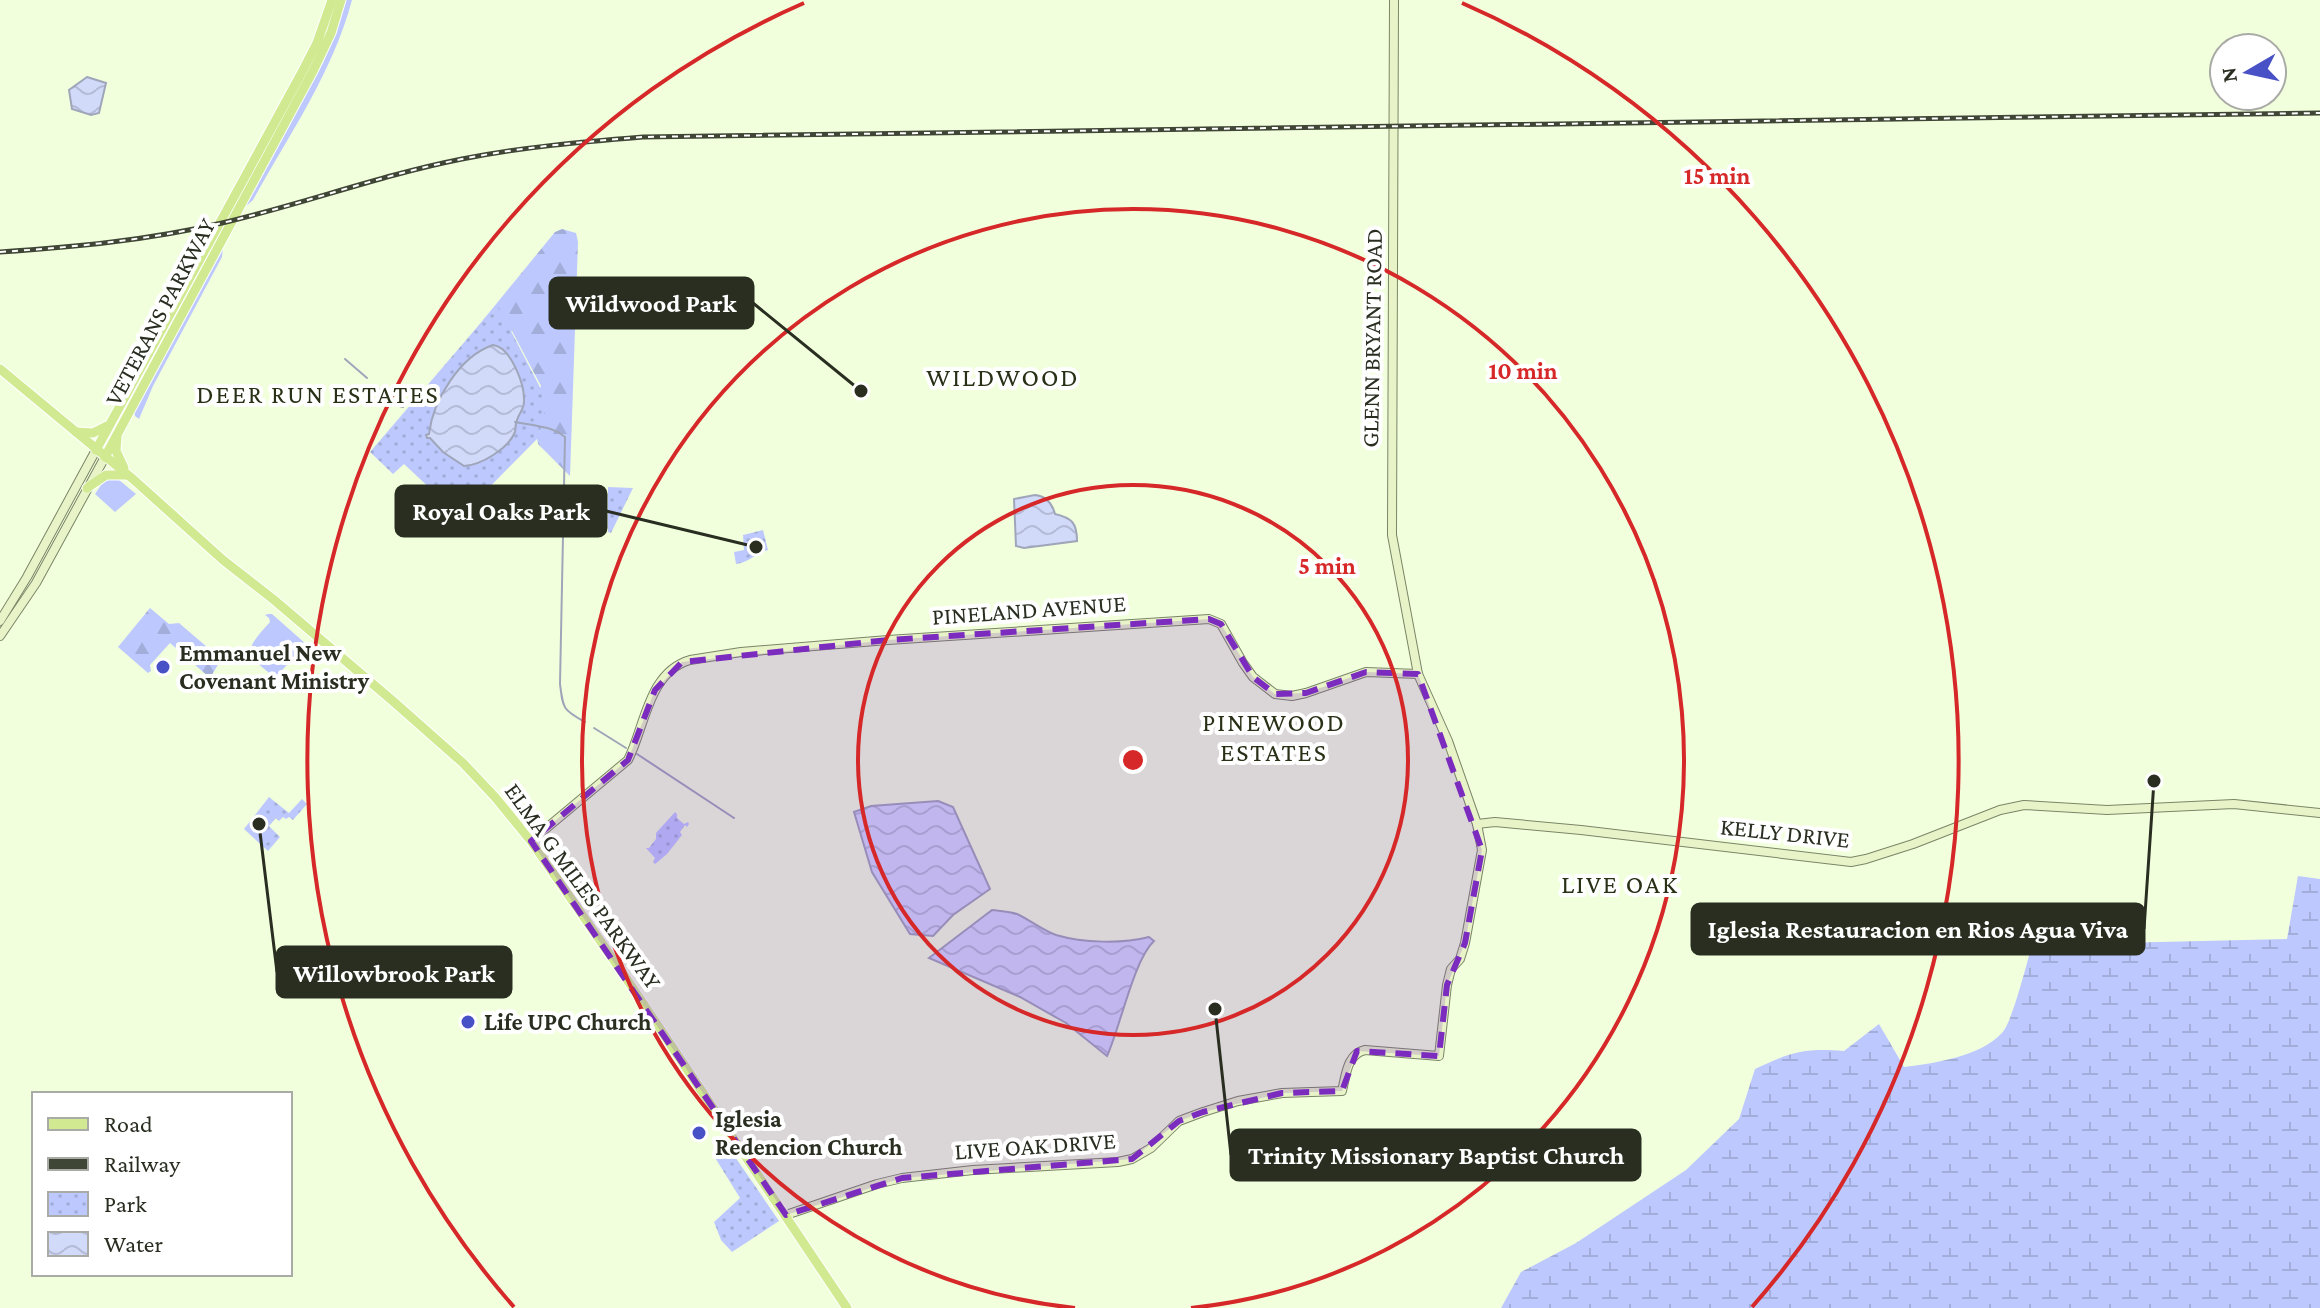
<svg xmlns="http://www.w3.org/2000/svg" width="2320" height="1308" font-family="'Crimson Pro',serif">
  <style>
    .grass { fill: #bdc9fe }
    .forest { fill: url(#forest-firs) }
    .wetland { fill: url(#wetland-marsh) }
    .park { fill: url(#park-dots) }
    .water { fill: url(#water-waves); stroke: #9fa6b9; stroke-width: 2 }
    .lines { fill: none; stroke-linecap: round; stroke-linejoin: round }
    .stream { stroke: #9fa6b9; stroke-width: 2 }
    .secondary-casing { stroke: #7a8567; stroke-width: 10 }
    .primary-casing { stroke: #fff; stroke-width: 11 }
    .secondary { stroke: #e8f4c8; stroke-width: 8 }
    .primary { stroke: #d1ea91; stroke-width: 9 }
    .rail-casing { stroke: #404636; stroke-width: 5 }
    .rail { stroke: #fff; stroke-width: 2; stroke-dasharray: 6; stroke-linecap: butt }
    .marked { fill: #7b2cbf; fill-opacity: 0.2; stroke: #7b2cbf; stroke-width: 6; stroke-dasharray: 16 10; stroke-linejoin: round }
    .ring { fill: none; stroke: #d62828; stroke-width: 4 }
    .poi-dot { fill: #4951c6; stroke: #fff; stroke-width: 3 }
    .labels { text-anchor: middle; stroke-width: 8; stroke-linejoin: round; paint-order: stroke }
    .street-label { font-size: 24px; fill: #292e21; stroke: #fff }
    .poi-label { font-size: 24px; font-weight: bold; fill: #292e21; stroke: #fff; text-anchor: start }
    .neighbourhood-label { font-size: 26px; letter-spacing: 2px; fill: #283016; stroke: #fff }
    .centre { fill: #d62828; stroke: #fff; stroke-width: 4 }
    .ring-label { font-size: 24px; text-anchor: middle; font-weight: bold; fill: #d62828; stroke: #fff; stroke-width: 8; stroke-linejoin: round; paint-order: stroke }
    .leader { fill: none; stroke: #292e21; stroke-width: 3 }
    .callout-dot { fill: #292e21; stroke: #fff; stroke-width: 3 }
    .callout { fill: #292e21; stroke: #292e21; stroke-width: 3 }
    .callout-label { font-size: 26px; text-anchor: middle; font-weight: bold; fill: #fff }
  </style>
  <defs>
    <pattern id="forest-firs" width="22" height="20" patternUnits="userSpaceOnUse" patternTransform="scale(2)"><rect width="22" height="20" fill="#bdc9fe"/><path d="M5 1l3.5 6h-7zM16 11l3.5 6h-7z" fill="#a2add9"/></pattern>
    <pattern id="wetland-marsh" width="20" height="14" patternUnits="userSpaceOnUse" patternTransform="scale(2)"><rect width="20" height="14" fill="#bdc9fe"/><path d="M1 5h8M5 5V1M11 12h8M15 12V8" fill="none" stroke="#a2add9"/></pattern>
    <pattern id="park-dots" width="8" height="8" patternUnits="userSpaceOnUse" patternTransform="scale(2)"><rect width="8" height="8" fill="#bdc9fe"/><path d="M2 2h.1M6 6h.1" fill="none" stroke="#a2add9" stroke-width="1.8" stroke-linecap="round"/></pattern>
    <pattern id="water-waves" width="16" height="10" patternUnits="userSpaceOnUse" patternTransform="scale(2)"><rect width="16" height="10" fill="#d2dafa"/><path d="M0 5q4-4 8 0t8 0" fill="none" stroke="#b4bbd6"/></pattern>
  </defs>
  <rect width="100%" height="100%" fill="#f2ffdd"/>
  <!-- grass -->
  <g class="grass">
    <path d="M346 0H352C333 72 289 135 253 200L244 208 323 63 333 39Z"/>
    <polygon points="223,246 222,257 153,386 139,419 135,416 134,412"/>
    <polygon points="112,479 119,480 136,494 115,512 95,494 103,482"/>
    <path d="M268 614H272L306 644 275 678 250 657C249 642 261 633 270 622L269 618 265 615Z"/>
  </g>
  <!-- forest -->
  <g class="forest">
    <polygon points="562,229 576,233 578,242 570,476 538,444 537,438 493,483 541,386 512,331 470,336 555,232"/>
    <polygon points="150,608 169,624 179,623 214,653 219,649 224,651 225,653 210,678 170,643 150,665 151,671 148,673 118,647"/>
  </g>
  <!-- wetland -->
  <path class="wetland" d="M2298 876 2320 879V1308H1501L1521 1272 1576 1243 1686 1170 1739 1119 1755 1069C1790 1052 1805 1048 1844 1051L1879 1024 1904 1067C1935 1063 1979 1057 2002 1033 2012 1023 2027 962 2032 945L2287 939Z"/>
  <!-- park -->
  <g class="park">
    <polygon points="497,304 544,395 545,408 539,437 451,526 427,504 435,493 404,464 393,474 370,452"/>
    <polygon points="608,487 633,488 611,533 608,532"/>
    <path d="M763 530 768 550C755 554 749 562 736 564L734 552 744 550 743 535Z"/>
    <polygon points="269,797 289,813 302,799 307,804 293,820 289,817 286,819 283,817 279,821 276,818 269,826 280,837 268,851 244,829"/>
    <polygon points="675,812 677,814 677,818 684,824 688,822 689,824 687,827 685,825 680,832 682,835 667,854 655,864 653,862 655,858 646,848 649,848 656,839 656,833"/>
    <polygon points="729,1148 779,1221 732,1252 721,1240 714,1222 740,1198 714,1156"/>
  </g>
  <!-- water -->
  <g class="water">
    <polygon points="87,77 106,83 99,113 91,115 72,109 69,90"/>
    <path d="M493 345C511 347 525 385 524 402 524 409 519 413 517 420 515 424 516 428 515 432 508 449 481 465 464 466L443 452 430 438H427L426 435 429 434C433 400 460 356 493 345Z"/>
    <path d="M1035 495C1046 496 1052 503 1055 514 1072 518 1077 523 1077 541L1024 548 1016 546 1014 499Z"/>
    <polygon points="938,801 953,807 990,889 953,915 933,936 910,934 872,872 854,812 871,806"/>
    <path d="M992 910C1000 911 1009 911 1017 914 1030 920 1042 930 1056 935 1083 943 1122 944 1149 937L1154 941C1134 959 1120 1028 1107 1056L1066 1023 1020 997 929 958Z"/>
  </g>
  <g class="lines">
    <!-- stream -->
    <g class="stream">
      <polyline points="345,359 367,378"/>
      <polyline points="375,385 393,404 403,407"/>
      <path d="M515 422C531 425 552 426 565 437L560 684C563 709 563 710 585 722"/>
      <polyline points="594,728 626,748"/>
      <polyline points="637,754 734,818"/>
    </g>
    <!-- secondary casing -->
    <g class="secondary-casing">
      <g id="secondary">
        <polyline points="0,621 27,577 96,450"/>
        <polyline points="0,636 36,583 105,457"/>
        <polyline points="1477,824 1495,822 1581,830 1851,862 1866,859 1913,844 2000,810 2024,805 2107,810 2234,804 2320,813"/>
        <path d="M531 841 628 760C645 727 648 672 690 660L741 652 888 640 1209 619 1221 624 1243 663 1253 677 1275 694 1292 696 1306 693 1366 672 1418 674"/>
        <path d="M786 1215 877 1184 902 1178 973 1170 1118 1162 1132 1159 1151 1148 1179 1121 1203 1112 1238 1101 1282 1093 1342 1091C1346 1075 1347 1054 1365 1050L1439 1056 1447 985 1451 969 1460 959 1465 943 1482 850 1477 824 1448 741 1418 674 1392 535 1394 0"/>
      </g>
    </g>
    <!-- primary casing -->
    <g class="primary-casing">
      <g id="primary">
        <polyline points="0,369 134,480 223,560 273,599 394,702 463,763 495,797 531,841 624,975 847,1308"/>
        <polyline points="76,432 93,433 107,426"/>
        <polyline points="117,437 116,451 124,468"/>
        <polyline points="96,450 301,74 317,43 332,0"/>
        <polyline points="105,457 313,71 331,33 341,0"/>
        <polyline points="87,488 106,475 127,475"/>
      </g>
    </g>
    <!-- secondary -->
    <use href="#secondary" class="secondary"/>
    <!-- primary -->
    <use href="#primary" class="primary"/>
    <!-- rail casing -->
    <g class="rail-casing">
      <path id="rail" d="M0 252C75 247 149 240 222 223 303 204 381 175 462 159 522 147 582 142 643 137L2320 113"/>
    </g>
    <!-- rail -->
    <use href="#rail" class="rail"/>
  </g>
  <!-- marked area -->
  <path class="marked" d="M1209 619 1221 624 1253 677 1275 694 1306 693 1366 672 1418 674 1482 850 1465 943 1447 985 1439 1056 1357 1051 1342 1091 1282 1093 1203 1112 1179 1121 1132 1159 902 1178 786 1215 531 841 628 760 655 690 682 662 888 640Z"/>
  <!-- distance rings -->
  <g class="ring">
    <circle cx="1133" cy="760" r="275"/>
    <path d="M1075 1308A551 551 0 1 1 1191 1308"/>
    <path d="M514 1307A826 826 0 0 1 804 3M1462 3A826 826 0 0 1 1752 1307"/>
  </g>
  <!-- markers -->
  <g class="poi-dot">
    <circle cx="163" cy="667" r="8"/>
    <circle cx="468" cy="1022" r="8"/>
    <circle cx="699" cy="1133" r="8"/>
  </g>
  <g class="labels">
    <!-- street labels -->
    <g class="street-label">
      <text transform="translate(160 312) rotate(-62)" y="8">VETERANS PARKWAY</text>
      <text transform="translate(1372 338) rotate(-89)" y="8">GLENN BRYANT ROAD</text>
      <text transform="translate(1029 610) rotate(-4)" y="8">PINELAND AVENUE</text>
      <text transform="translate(1785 833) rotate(6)" y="8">KELLY DRIVE</text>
      <text transform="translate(583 886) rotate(54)" y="8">ELMA G MILES PARKWAY</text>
      <text transform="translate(1035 1146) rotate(-4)" y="8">LIVE OAK DRIVE</text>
    </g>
    <!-- poi labels -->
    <g class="poi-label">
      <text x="179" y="661">Emmanuel New<tspan x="179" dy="28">Covenant Ministry</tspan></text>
      <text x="484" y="1030">Life UPC Church</text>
      <text x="715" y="1127">Iglesia<tspan x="715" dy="28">Redencion Church</tspan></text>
    </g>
    <!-- neighbourhood labels -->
    <g class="neighbourhood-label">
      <text x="1003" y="386">WILDWOOD</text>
      <text x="318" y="403">DEER RUN ESTATES</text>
      <text x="1274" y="731">PINEWOOD<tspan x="1274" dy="30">ESTATES</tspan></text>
      <text x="1620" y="893">LIVE OAK</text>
    </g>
  </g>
  <circle cx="1133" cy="760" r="12" class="centre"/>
  <g class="ring-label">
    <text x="1717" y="184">15 min</text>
    <text x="1523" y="379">10 min</text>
    <text x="1327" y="574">5 min</text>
  </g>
  <!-- callouts -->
  <path class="leader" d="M861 391L753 303M756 547L606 511M2154 781L2144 929M259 824L277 972M1215 1009L1231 1155"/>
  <g class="callout-dot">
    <circle cx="861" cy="391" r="8"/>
    <circle cx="756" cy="547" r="8"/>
    <circle cx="2154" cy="781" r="8"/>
    <circle cx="259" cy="824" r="8"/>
    <circle cx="1215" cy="1009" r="8"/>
  </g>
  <g class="callout">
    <rect x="550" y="278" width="203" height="50" rx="8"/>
    <rect x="396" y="486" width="210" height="50" rx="8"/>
    <rect x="1692" y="904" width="452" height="50" rx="8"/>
    <rect x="277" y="947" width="234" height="50" rx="8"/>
    <rect x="1231" y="1130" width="409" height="50" rx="8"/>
  </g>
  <g class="callout-label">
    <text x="651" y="312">Wildwood Park</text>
    <text x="501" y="520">Royal Oaks Park</text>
    <text x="1918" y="938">Iglesia Restauracion en Rios Agua Viva</text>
    <text x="394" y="982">Willowbrook Park</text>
    <text x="1436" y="1164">Trinity Missionary Baptist Church</text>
  </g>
  <!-- legend -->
  <rect x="32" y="1092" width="260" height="184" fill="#ffffff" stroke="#a9aba6" stroke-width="2"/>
  <rect x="48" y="1118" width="40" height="12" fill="#d1ea91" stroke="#a9aba6" stroke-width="2"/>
  <text x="104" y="1132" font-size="24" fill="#292e21">Road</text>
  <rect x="48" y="1158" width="40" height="12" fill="#404636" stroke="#a9aba6" stroke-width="2"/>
  <text x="104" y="1172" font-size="24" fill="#292e21">Railway</text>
  <rect x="48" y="1192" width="40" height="24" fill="url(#park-dots)" stroke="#a9aba6" stroke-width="2"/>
  <text x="104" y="1212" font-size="24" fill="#292e21">Park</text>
  <rect x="48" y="1232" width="40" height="24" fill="url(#water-waves)" stroke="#a9aba6" stroke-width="2"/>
  <text x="104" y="1252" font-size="24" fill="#292e21">Water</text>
  <!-- north arrow -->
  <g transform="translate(2248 72) rotate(261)"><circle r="38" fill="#ffffff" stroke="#a9aba6" stroke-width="2"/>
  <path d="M0-6L14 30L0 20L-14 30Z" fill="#4951c6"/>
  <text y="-12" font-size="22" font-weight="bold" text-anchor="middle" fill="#292e21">N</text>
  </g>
</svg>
